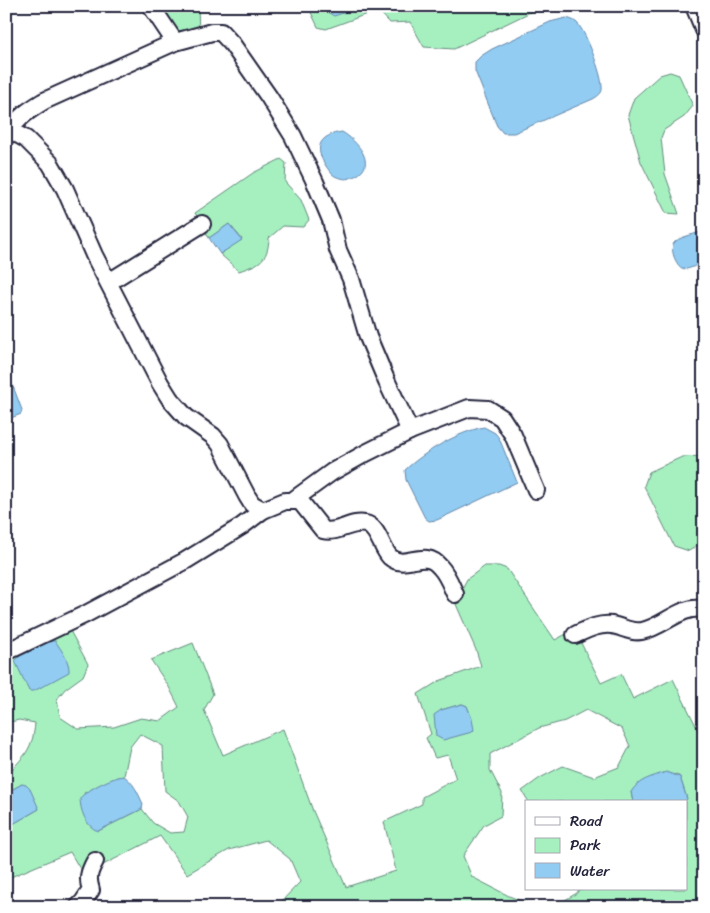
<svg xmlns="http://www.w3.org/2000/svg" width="710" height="913" font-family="Sriracha,sans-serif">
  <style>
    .green { fill: #a6f0bf; stroke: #64897d; fill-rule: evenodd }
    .water { fill: #92ccf2; stroke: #6588a9 }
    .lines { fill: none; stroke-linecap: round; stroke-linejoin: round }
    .minor-casing { stroke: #22223b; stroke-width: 20 }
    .minor { stroke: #fff; stroke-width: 16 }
  </style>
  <rect width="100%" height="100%" fill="#fff"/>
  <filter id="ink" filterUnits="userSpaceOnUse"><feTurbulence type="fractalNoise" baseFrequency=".02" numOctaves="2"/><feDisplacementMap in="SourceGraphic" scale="10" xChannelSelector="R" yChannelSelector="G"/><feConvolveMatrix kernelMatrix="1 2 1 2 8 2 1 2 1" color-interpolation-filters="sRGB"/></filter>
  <g filter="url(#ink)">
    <!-- green -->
    <g class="green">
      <polygon points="150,6 198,6 199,33 170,38"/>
      <polygon points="308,6 324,6 326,11 349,11 356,6 543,6 454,49 424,47 410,22 390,23 378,10 326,29 318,27"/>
      <polygon points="670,72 679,75 693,106 684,117 664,130 661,138 665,174 679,214 666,213 641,162 628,115 634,98 660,75"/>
      <polygon points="704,137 704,176 700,167 696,140"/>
      <path d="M281 159 286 163 285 182 301 200 309 220 303 227 283 226 269 238C268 261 259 264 239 271L220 254 242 239 229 224 209 238 195 213 253 173Z"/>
      <polygon points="704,456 704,515 702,517 704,526 704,541 689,551 674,546 644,486 649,472 682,457"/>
      <path d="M485 566H499L507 569 555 640 570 632 579 639 601 683 621 674 633 699 673 679 702 738 700 746 704 756V907H553L577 893 579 889H686V802H684L687 799 680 777 676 774 631 792 633 802H529L522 791 540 778 563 766 594 777 619 767 630 746 622 729 586 710 565 721 539 728 490 754V770L502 793 501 816 484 825 463 856 472 877 509 896 537 907H276L300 882 290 859 266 840 229 850 187 874 160 836 103 865 80 869 70 852 6 879V828L39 809 22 784 6 793V775C24 757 33 749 35 723L19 720 6 723V644L68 627 88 664 83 676 65 689 57 699 60 717 78 729 114 727 141 718 160 721 179 707 169 687 151 660 193 643 213 694 204 710 223 755 283 729 313 811 346 887 396 871 384 822 422 804V797L456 779 448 755 435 758 426 738 431 734 418 694 439 681 481 666 476 650 455 602 467 579ZM462 704 467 706 472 719 441 710ZM140 734 163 746 165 791 179 801 188 817 184 832 170 833 153 823 142 809 98 831 84 793 117 777 124 776 130 747Z"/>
    </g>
    <!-- water -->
    <g class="water">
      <polygon points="324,6 356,6 349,11 334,16 326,11"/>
      <path d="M566 18C570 19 574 20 577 23 586 32 602 74 602 87 603 93 598 96 593 99L514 133H503L497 126 475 71V62L481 56 492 49 550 22Z"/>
      <path d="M342 132C356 140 379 165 355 176 350 178 346 180 341 178 333 177 330 172 326 166 313 147 320 135 342 132Z"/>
      <polygon points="229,224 242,240 220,254 209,238"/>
      <path d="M700 232 704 237V262C698 264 691 269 685 269 677 269 669 249 674 243 678 237 693 235 700 232Z"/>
      <polygon points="6,379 11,381 22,410 21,414 6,420"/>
      <path d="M484 427 495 433 499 438 517 482 437 520 429 521 425 518 406 480 405 470C424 452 458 432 484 427Z"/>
      <path d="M50 641H55C61 649 70 662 69 672L34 691H29L15 661 20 656Z"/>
      <polygon points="462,704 467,706 472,719 474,730 472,732 443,740 436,736 434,715 441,710"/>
      <path d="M666 772 680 777 687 799 684 802H633L631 792C639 779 652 777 666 772Z"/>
      <path d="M124 776C134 783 138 793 143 804L142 809 98 831C86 827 80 810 80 798 88 789 112 777 124 776Z"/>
      <polygon points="22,784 26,785 30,789 39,809 6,828 6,793"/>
    </g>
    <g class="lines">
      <!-- minor casing -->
      <g class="minor-casing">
        <g id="minor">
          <polyline points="151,6 175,42"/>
          <polyline points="694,6 704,30"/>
          <path d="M6 128 26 139 50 163 65 189 94 255 160 383 170 399 186 417 213 436 220 444 247 496 252 504 263 510 285 501H300L323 530C338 534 350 521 365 524 378 526 381 548 390 557 406 571 424 547 440 567 447 574 451 585 455 594"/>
          <path d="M11 130C19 116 31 109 44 101L175 42 212 32H221L232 44 269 97 293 136 315 182 331 220 338 250 351 279 368 337 387 382 410 431"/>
          <polyline points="109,282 202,224"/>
          <polyline points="292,501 332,472 366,453 410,431 469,408 488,409 502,418 513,435 536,490"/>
          <path d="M575 635C586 630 599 623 612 625 623 627 631 633 642 631 664 627 680 605 704 609"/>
          <polyline points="6,652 86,614 185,561 242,526 263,510"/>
          <path d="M78 907 83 902 91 890C87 878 89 872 95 861"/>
        </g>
      </g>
      <!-- minor -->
      <use href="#minor" class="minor"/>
    </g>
  </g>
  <!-- margin -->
  <rect width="710" height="913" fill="none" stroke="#fff" stroke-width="25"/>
  <rect x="12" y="12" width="685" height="888" fill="none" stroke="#22223b" stroke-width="2" filter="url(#ink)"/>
  <!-- legend -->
  <rect x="525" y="800" width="162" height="90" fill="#ffffff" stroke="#a7a7b1"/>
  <rect x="535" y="817" width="25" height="8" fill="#ffffff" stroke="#a7a7b1"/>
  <text x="570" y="826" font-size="15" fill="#22223b">Road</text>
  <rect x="535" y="838" width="25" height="15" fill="#a6f0bf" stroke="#a7a7b1"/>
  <text x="570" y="850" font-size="15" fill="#22223b">Park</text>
  <rect x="535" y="863" width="25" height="15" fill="#92ccf2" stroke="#a7a7b1"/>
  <text x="570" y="876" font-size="15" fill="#22223b">Water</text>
</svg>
